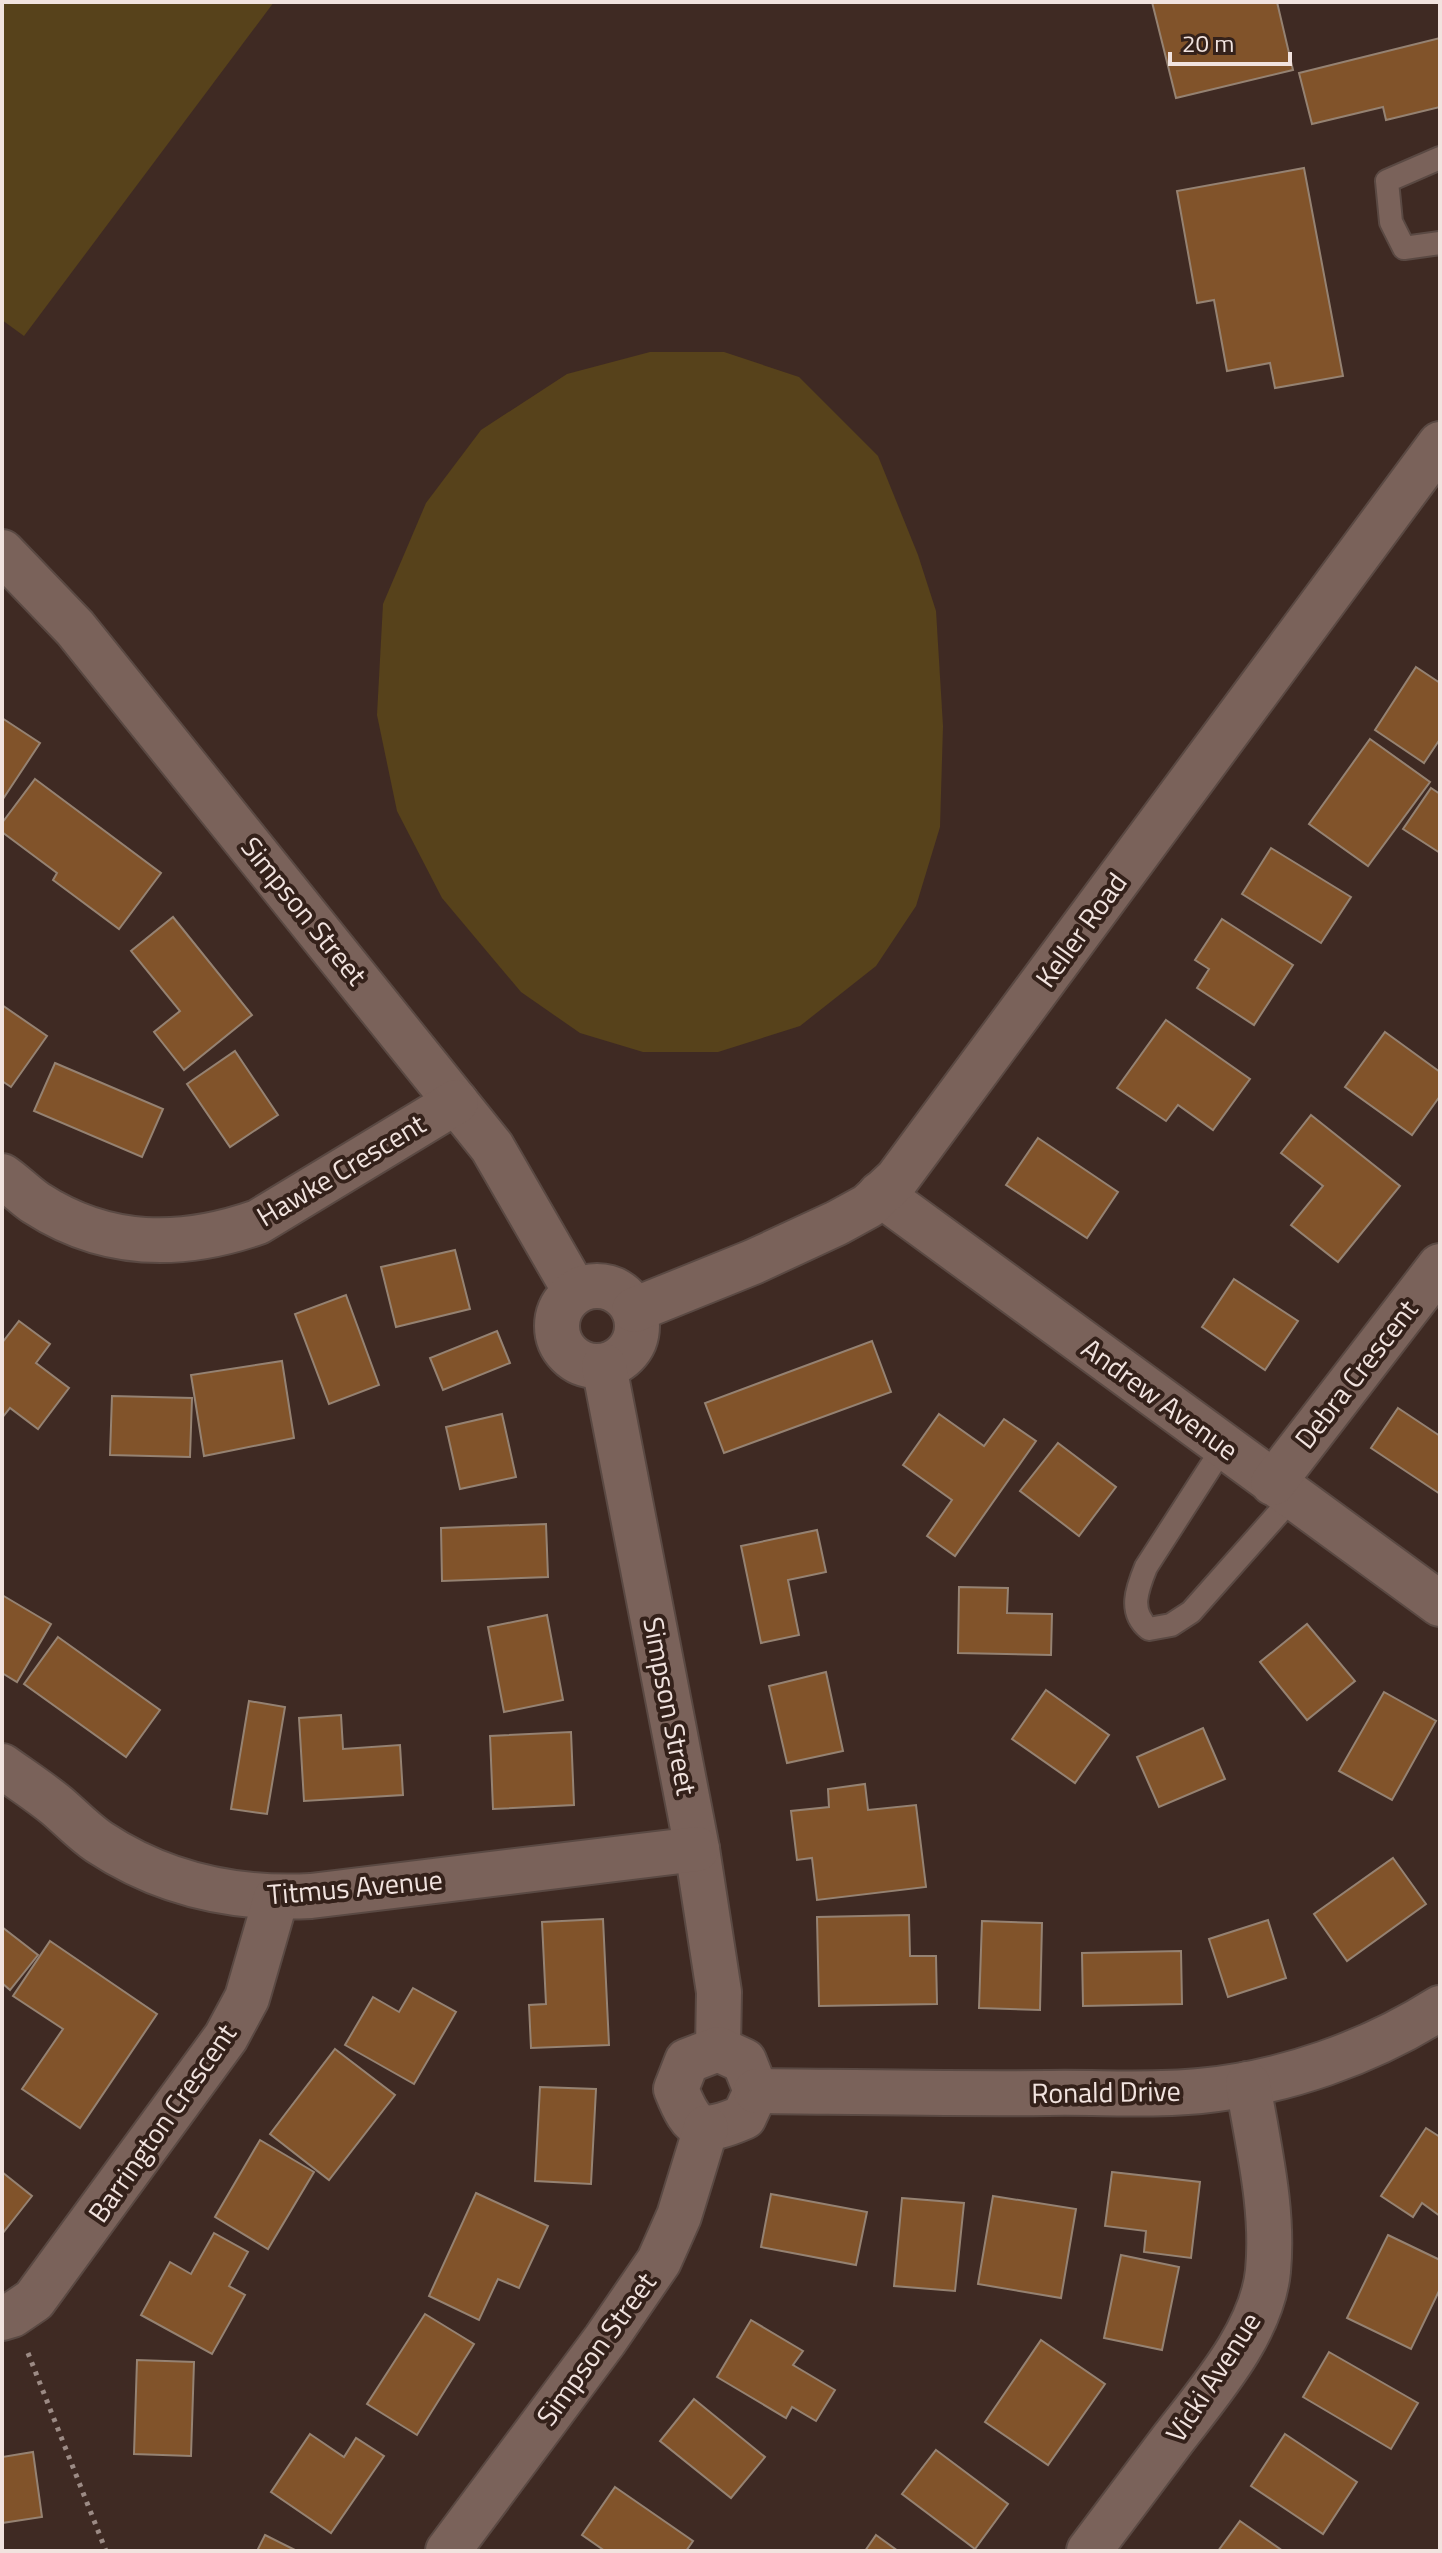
<svg xmlns="http://www.w3.org/2000/svg" width="1442" height="2553" font-family="'Titillium Web',sans-serif">
  <style>
    .green { fill: #57421b }
    .building { fill: #81532a; stroke: #958272; stroke-width: 2 }
    .lines { fill: none; stroke-linecap: round; stroke-linejoin: round }
    .service-casing { stroke: #5a4943; stroke-width: 26 }
    .minor-casing { stroke: #5a4943; stroke-width: 48 }
    .path { stroke: #9c8b85; stroke-width: 5; stroke-dasharray: 4 6; stroke-linecap: butt }
    .service { stroke: #7a625a; stroke-width: 22 }
    .minor { stroke: #7a625a; stroke-width: 44 }
    .labels { text-anchor: middle; stroke-width: 8; stroke-linejoin: round; paint-order: stroke }
    .street-label { font-size: 28px; fill: #f1e3df; stroke: #34211a }
  </style>
  <rect width="100%" height="100%" fill="#3f2a23"/>
  <!-- green -->
  <g class="green">
    <polygon points="2,2 274,2 24,336 2,320"/>
    <polygon points="650,352 724,352 799,377 878,456 918,555 936,611 943,726 940,827 916,906 876,966 800,1026 718,1052 643,1052 580,1033 521,992 442,898 397,811 377,715 383,604 426,503 481,430 567,374"/>
  </g>
  <!-- building -->
  <g class="building">
    <polygon points="1152,2 1277,2 1293,70 1176,98"/>
    <polygon points="1440,38 1440,107 1386,120 1383,107 1312,124 1299,73"/>
    <polygon points="1304,168 1343,376 1275,388 1270,363 1227,371 1214,300 1197,303 1177,191"/>
    <polygon points="1416,667 1440,683 1440,739 1424,763 1375,730"/>
    <polygon points="2,718 40,743 3,799 2,798"/>
    <polygon points="1370,739 1430,782 1368,866 1309,824"/>
    <polygon points="35,779 161,873 119,929 53,880 57,873 2,832 2,823"/>
    <polygon points="1431,788 1440,794 1440,853 1403,829"/>
    <polygon points="1271,848 1351,897 1321,943 1242,894"/>
    <polygon points="173,917 252,1015 184,1070 154,1032 180,1011 131,951"/>
    <polygon points="1222,919 1293,965 1254,1025 1197,988 1209,969 1195,960"/>
    <polygon points="2,1005 47,1036 11,1087 2,1081"/>
    <polygon points="1166,1020 1250,1079 1213,1130 1178,1105 1166,1121 1117,1088"/>
    <polygon points="1385,1032 1440,1072 1440,1096 1412,1135 1345,1087"/>
    <polygon points="235,1051 278,1115 230,1147 187,1084"/>
    <polygon points="55,1063 163,1109 142,1157 34,1111"/>
    <polygon points="1311,1115 1400,1186 1338,1262 1291,1225 1323,1186 1281,1153"/>
    <polygon points="1038,1138 1118,1192 1087,1238 1006,1185"/>
    <polygon points="455,1250 470,1309 396,1327 381,1267"/>
    <polygon points="1234,1279 1298,1321 1265,1370 1202,1327"/>
    <polygon points="346,1295 379,1385 329,1404 295,1314"/>
    <polygon points="19,1321 50,1344 36,1363 69,1388 38,1429 10,1408 2,1418 2,1343"/>
    <polygon points="497,1331 510,1363 443,1390 430,1358"/>
    <polygon points="872,1341 891,1392 724,1453 705,1403"/>
    <polygon points="282,1361 294,1438 204,1456 191,1375"/>
    <polygon points="112,1396 192,1398 190,1457 110,1455"/>
    <polygon points="1398,1408 1440,1436 1440,1494 1371,1448"/>
    <polygon points="502,1414 516,1477 460,1489 446,1427"/>
    <polygon points="939,1414 984,1446 1004,1419 1036,1441 955,1556 927,1536 952,1500 903,1465"/>
    <polygon points="1058,1443 1116,1487 1079,1536 1020,1491"/>
    <polygon points="546,1524 548,1577 442,1581 441,1528"/>
    <polygon points="817,1530 826,1572 788,1580 799,1635 761,1643 741,1546"/>
    <polygon points="959,1587 1008,1588 1007,1613 1052,1614 1051,1655 958,1653"/>
    <polygon points="2,1595 51,1624 17,1682 2,1673"/>
    <polygon points="547,1615 563,1700 504,1712 488,1627"/>
    <polygon points="1307,1624 1355,1681 1307,1720 1260,1662"/>
    <polygon points="58,1637 160,1710 126,1757 24,1684"/>
    <polygon points="826,1672 843,1751 787,1763 769,1686"/>
    <polygon points="1046,1690 1109,1735 1075,1783 1012,1739"/>
    <polygon points="1384,1692 1436,1721 1392,1800 1339,1771"/>
    <polygon points="249,1701 285,1707 267,1814 231,1809"/>
    <polygon points="341,1715 343,1749 400,1745 403,1795 304,1801 299,1718"/>
    <polygon points="1203,1728 1225,1779 1159,1807 1137,1757"/>
    <polygon points="571,1732 574,1805 493,1809 490,1736"/>
    <polygon points="865,1784 868,1810 916,1805 926,1887 817,1900 812,1858 797,1860 791,1811 829,1807 828,1789"/>
    <polygon points="1393,1858 1426,1904 1347,1961 1314,1914"/>
    <polygon points="909,1915 910,1956 936,1956 937,2004 819,2006 817,1917"/>
    <polygon points="603,1919 609,2045 531,2048 529,2005 546,2004 542,1922"/>
    <polygon points="1268,1920 1286,1978 1228,1997 1209,1939"/>
    <polygon points="982,1921 1042,1923 1040,2010 979,2008"/>
    <polygon points="2,1927 38,1955 10,1990 2,1983"/>
    <polygon points="50,1941 157,2014 80,2128 22,2089 63,2029 13,1996"/>
    <polygon points="1181,1951 1182,2004 1083,2006 1082,1953"/>
    <polygon points="413,1988 456,2012 414,2084 345,2045 373,1997 399,2012"/>
    <polygon points="335,2049 395,2095 329,2180 270,2134"/>
    <polygon points="540,2087 596,2089 591,2184 535,2181"/>
    <polygon points="1426,2128 1440,2137 1440,2216 1422,2203 1413,2217 1381,2196"/>
    <polygon points="260,2140 314,2172 268,2249 215,2217"/>
    <polygon points="2,2172 32,2196 2,2234"/>
    <polygon points="1112,2172 1200,2182 1191,2258 1144,2252 1146,2231 1105,2226"/>
    <polygon points="476,2193 548,2226 519,2288 498,2279 479,2320 429,2296"/>
    <polygon points="771,2194 867,2212 856,2265 761,2247"/>
    <polygon points="993,2196 1076,2209 1061,2298 978,2284"/>
    <polygon points="902,2198 964,2203 955,2291 894,2286"/>
    <polygon points="214,2233 248,2252 229,2286 245,2295 212,2354 141,2315 170,2262 191,2274"/>
    <polygon points="1388,2235 1440,2260 1440,2289 1411,2349 1347,2318"/>
    <polygon points="1121,2255 1179,2267 1162,2350 1104,2338"/>
    <polygon points="425,2314 474,2344 417,2435 367,2404"/>
    <polygon points="751,2320 803,2351 793,2365 835,2390 816,2421 792,2407 786,2418 717,2377"/>
    <polygon points="1041,2340 1105,2384 1048,2465 985,2422"/>
    <polygon points="1329,2352 1418,2403 1391,2449 1303,2397"/>
    <polygon points="137,2360 194,2362 191,2456 134,2454"/>
    <polygon points="694,2399 765,2457 731,2498 660,2441"/>
    <polygon points="310,2434 344,2457 356,2438 384,2456 331,2533 271,2492"/>
    <polygon points="1285,2434 1357,2482 1323,2534 1251,2486"/>
    <polygon points="936,2450 1008,2504 975,2549 902,2494"/>
    <polygon points="33,2452 42,2517 2,2523 2,2457"/>
    <polygon points="615,2487 693,2541 686,2551 605,2551 582,2535"/>
    <polygon points="1240,2521 1283,2551 1218,2551"/>
    <polygon points="265,2535 297,2551 257,2551"/>
    <polygon points="876,2535 898,2551 865,2551"/>
  </g>
  <g class="lines">
    <!-- service casing -->
    <g class="service-casing">
      <g id="service">
        <polyline points="1440,158 1387,181 1391,222 1404,248 1440,243"/>
        <path d="M1224 1446 1146 1567C1137 1589 1128 1612 1149 1629L1171 1625 1191 1612 1293 1497"/>
      </g>
    </g>
    <!-- minor casing -->
    <g class="minor-casing">
      <g id="minor">
        <polyline points="2,552 75,628 492,1147 575,1291"/>
        <path d="M2 1176C14 1184 24 1195 36 1203 107 1249 181 1249 258 1222L456 1102"/>
        <polyline points="880,1194 1440,1604"/>
        <circle cx="597" cy="1326" r="40"/>
        <polyline points="634,1310 753,1262 837,1223 868,1206 897,1179 1440,444"/>
        <polyline points="604,1366 697,1849 719,1992 718,2049"/>
        <polyline points="1273,1483 1440,1266"/>
        <path d="M2 1766C20 1779 40 1792 57 1806 71 1818 84 1832 99 1842 164 1885 235 1900 311 1896L697 1849"/>
        <path d="M718 2049 744 2061 756 2091 744 2117C702 2135 693 2132 676 2089L687 2061Z"/>
        <path d="M756 2091C853 2092 951 2094 1048 2093 1098 2092 1151 2096 1200 2091 1284 2083 1369 2053 1440 2008"/>
        <polyline points="2,2318 12,2315 34,2300 226,2037 247,1998 276,1898"/>
        <polyline points="448,2551 605,2340 659,2261 679,2216 706,2128"/>
        <path d="M1089 2551C1117 2514 1145 2476 1173 2439 1209 2392 1262 2332 1268 2271 1274 2209 1258 2146 1248 2084"/>
      </g>
    </g>
    <!-- path -->
    <polyline class="path" points="28,2353 106,2551"/>
    <!-- service -->
    <use href="#service" class="service"/>
    <!-- minor -->
    <use href="#minor" class="minor"/>
  </g>
  <g class="labels">
    <!-- street labels -->
    <g class="street-label">
      <text transform="translate(304 911) rotate(51)" y="10">Simpson Street</text>
      <text transform="translate(1081 930) rotate(-54)" y="10">Keller Road</text>
      <text transform="translate(341 1170) rotate(-31)" y="10">Hawke Crescent</text>
      <text transform="translate(1356 1374) rotate(-52)" y="10">Debra Crescent</text>
      <text transform="translate(1160 1399) rotate(36)" y="10">Andrew Avenue</text>
      <text transform="translate(670 1706) rotate(79)" y="10">Simpson Street</text>
      <text transform="translate(355 1887) rotate(-5)" y="10">Titmus Avenue</text>
      <text transform="translate(1106 2092) rotate(-1)" y="10">Ronald Drive</text>
      <text transform="translate(162 2123) rotate(-55)" y="10">Barrington Crescent</text>
      <text transform="translate(596 2349) rotate(-54)" y="10">Simpson Street</text>
      <text transform="translate(1213 2377) rotate(-57)" y="10">Vicki Avenue</text>
    </g>
  </g>
  <!-- border -->
  <rect width="1442" height="2553" fill="none" stroke="#f1e3df" stroke-width="8"/>
  <!-- scale -->
  <path d="M1170 52v12h120v-12" fill="none" stroke="#f1e3df" stroke-width="4"/>
  <text x="1182" y="52" font-size="24" fill="#f1e3df" stroke="#34211a" stroke-width="6" paint-order="stroke">20 m</text>
</svg>
